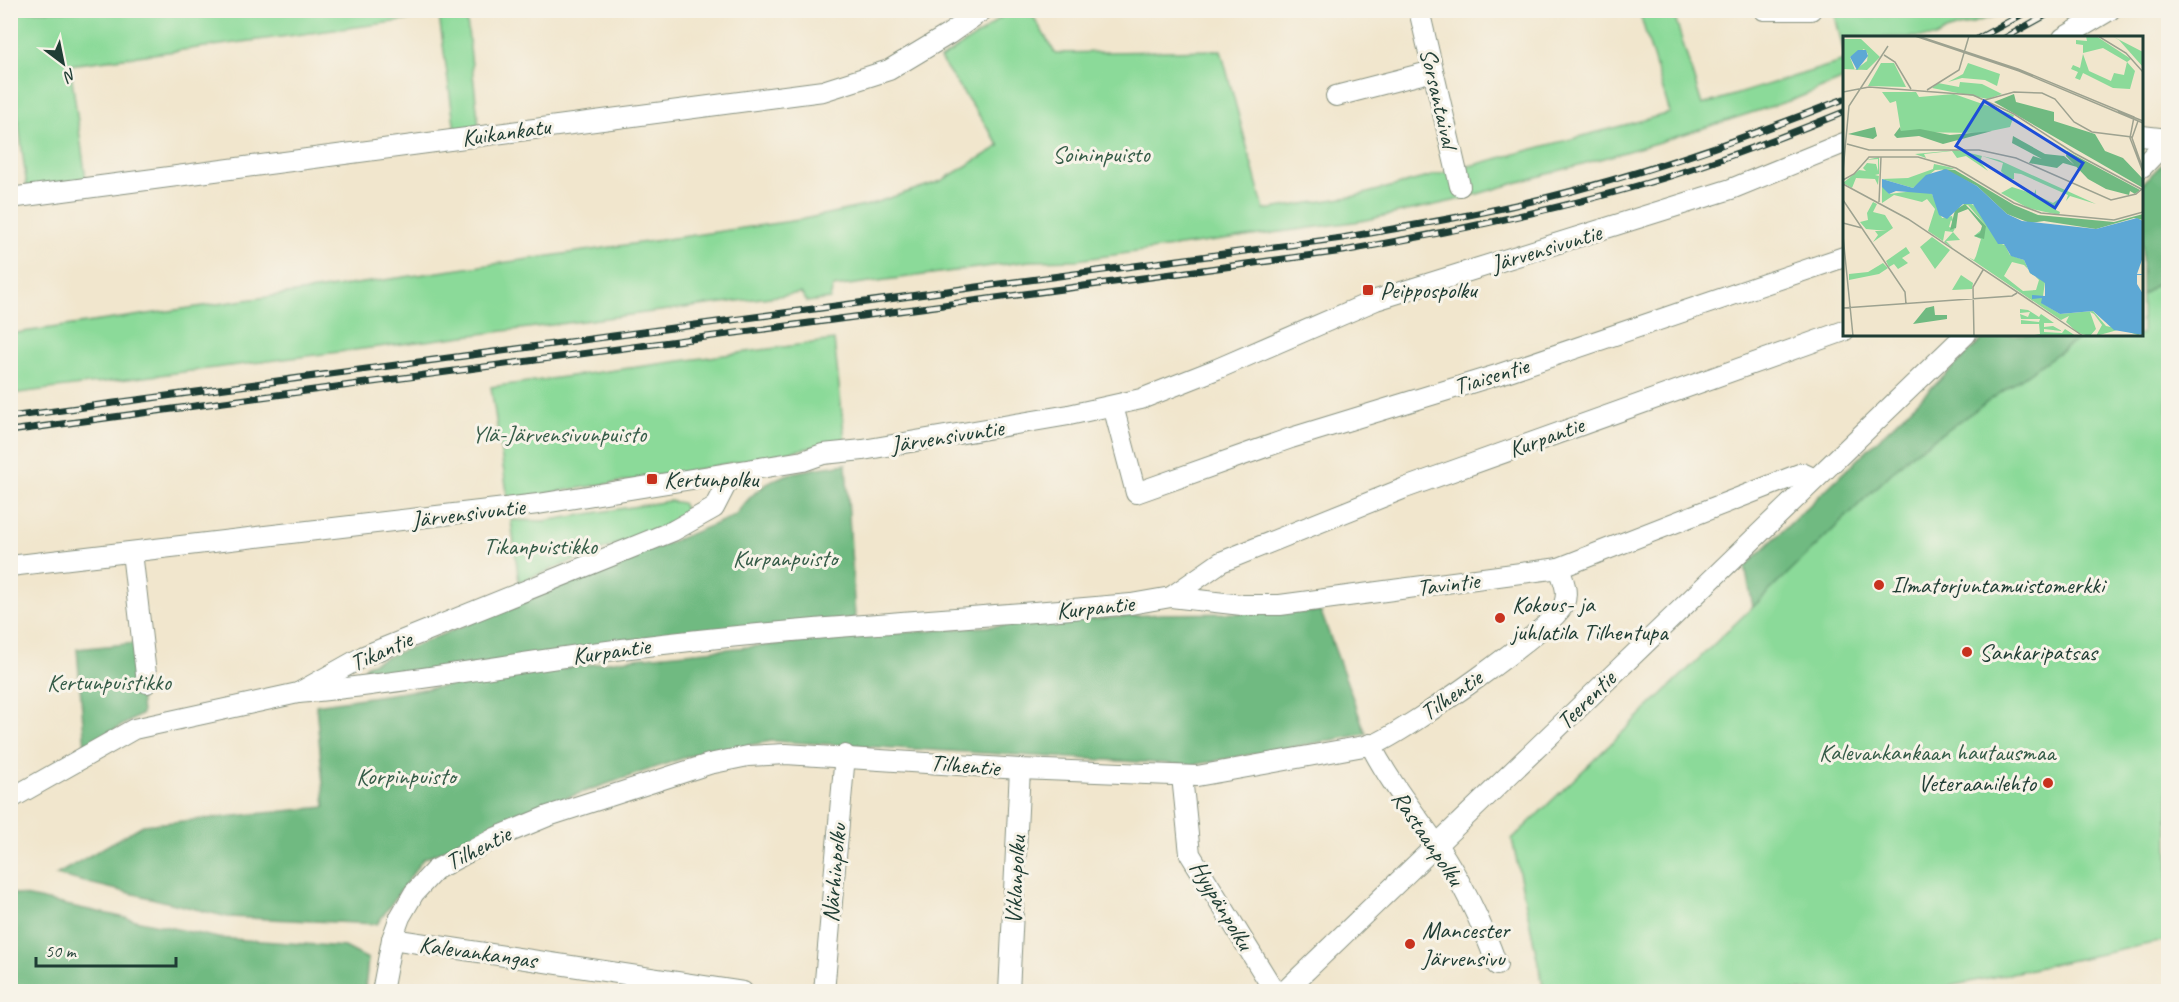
<svg xmlns="http://www.w3.org/2000/svg" width="2179" height="1002" font-family="Caveat,sans-serif">
  <style>
    .green { fill: #8bda99; stroke: #558c66; stroke-width: 1.5 }
    .forest { fill: #70ba81; stroke: #487c5a; stroke-width: 1.5 }
    .lines { fill: none; stroke-linecap: round; stroke-linejoin: round }
    .minor-casing { stroke: #889280; stroke-width: 22 }
    .minor { stroke: #fff; stroke-width: 20 }
    .rail-casing { stroke: #1f3d34; stroke-width: 7 }
    .rail { stroke: #f7f3e8; stroke-width: 4.5; stroke-dasharray: 14; stroke-linecap: butt }
    .poi-dot { fill: #c8321e; stroke: #f7f3e8; stroke-width: 2 }
    .labels { text-anchor: middle; stroke-width: 6; stroke-linejoin: round; paint-order: stroke }
    .street-label { font-size: 24px; fill: #1f3d34; stroke: #f7f3e8 }
    .park-label { font-size: 24px; fill: #355c48; stroke: #f7f3e8 }
    .poi-label { font-size: 24px; fill: #1f3d34; stroke: #f7f3e8; text-anchor: start }
    .inset-road { fill: none; stroke: #9da290; stroke-width: 1.5 }
    .view { fill: #1d4ed8; fill-opacity: 0.15; stroke: #1d4ed8; stroke-width: 3 }
    .inset-edge { fill: none; stroke: #1f3d34; stroke-width: 3 }
  </style>
  <rect width="100%" height="100%" fill="#f7f3e8"/>
  <filter id="ink" filterUnits="userSpaceOnUse"><feTurbulence type="fractalNoise" baseFrequency=".0167" numOctaves="2"/><feDisplacementMap in="SourceGraphic" scale="12" xChannelSelector="R" yChannelSelector="G"/><feConvolveMatrix kernelMatrix="1 2 1 2 8 2 1 2 1" color-interpolation-filters="sRGB"/></filter>
  <filter id="wash" filterUnits="userSpaceOnUse"><feTurbulence type="fractalNoise" baseFrequency=".008" numOctaves="4" result="noise"/><feDisplacementMap in="SourceGraphic" scale="24" xChannelSelector="R" yChannelSelector="G"/><feGaussianBlur stdDeviation="1.35" result="paint"/><feColorMatrix in="noise" values="0 0 0 0 0 0 0 0 0 0 0 0 0 0 0 0 0 1.4 0 .05"/><feComposite in="paint" operator="in"/></filter>
  <g filter="url(#wash)">
    <rect width="100%" height="100%" fill="#f1e6cd"/>
    <!-- green -->
    <g class="green">
      <polygon points="10,11 481,11 466,13 479,127 455,131 439,16 70,65 86,179 27,187 11,65"/>
      <polygon points="1009,11 1030,11 1055,53 1221,50 1264,210 1356,196 1670,113 1639,11 1673,11 1702,105 1844,61 1844,79 1795,99 1656,143 1453,201 1361,221 1077,260 1030,261 833,287 830,299 807,302 801,293 11,394 10,334 799,220 865,206 941,181 1000,146 940,59 981,33"/>
      <polygon points="1834,11 1835,10 2012,11 1946,31 1935,37 1844,38 1844,53"/>
      <polygon points="2168,275 2168,940 1927,991 1544,991 1512,839 1909,456 2084,335 2142,334 2142,295"/>
      <polygon points="834,340 845,441 679,473 508,499 491,387"/>
      <path d="M669 501 682 503C687 510 685 514 680 520L519 582 511 520 544 521Z"/>
    </g>
    <!-- forest -->
    <g class="forest">
      <polygon points="2168,158 2168,275 2142,295 2142,184"/>
      <polygon points="1987,335 2084,335 1909,456 1753,607 1745,567"/>
      <path d="M846 464 855 618 381 677 368 675 364 670 367 665 735 516C766 471 795 472 846 464Z"/>
      <polygon points="1321,612 1366,734 1192,765 772,741 689,756 554,802 423,859 377,924 228,917 56,875 143,825 325,807 316,705 635,658 871,635 1161,614"/>
      <polygon points="136,643 142,714 85,747 77,649"/>
      <polygon points="11,893 218,938 345,947 368,959 365,991 11,991"/>
    </g>
  </g>
  <g filter="url(#ink)">
    <g class="lines">
      <!-- minor casing -->
      <g class="minor-casing">
        <g id="minor">
          <polyline points="1419,10 1460,186"/>
          <polyline points="1764,10 1811,10"/>
          <polyline points="2063,38 2110,10"/>
          <polyline points="1336,96 1433,71"/>
          <polyline points="2142,136 2168,139"/>
          <polyline points="2142,167 2168,140"/>
          <polyline points="10,198 823,91 889,70 949,34 983,10"/>
          <polyline points="1113,406 1136,493 1291,438 1500,374 1844,257"/>
          <polyline points="132,552 147,683"/>
          <polyline points="10,566 538,504 803,461 823,454 863,450 1069,415 1141,399 1217,369 1376,300 1731,189 1844,143"/>
          <polyline points="1171,597 1242,605 1280,605 1559,568 1802,473 1815,479"/>
          <path d="M298 693C409 683 519 662 630 648 796 627 964 619 1131 604L1171 597 1221 562 1405 488 1844 331"/>
          <path d="M1370 744C1389 781 1413 811 1437 845 1462 882 1482 923 1497 965"/>
          <polyline points="1182,776 1190,854 1275,992"/>
          <polyline points="10,799 134,729 298,693 364,656 673,531 714,508 732,473"/>
          <polyline points="392,939 743,992"/>
          <path d="M382 992 392 939 400 917 414 893 435 870 495 838 548 816 709 764 748 756 786 754 1020 769 1197 776 1375 744C1403 733 1556 627 1564 604 1569 591 1563 580 1559 568"/>
          <polyline points="824,992 845,755"/>
          <polyline points="1009,992 1020,769"/>
          <polyline points="1284,992 1966,334"/>
        </g>
      </g>
      <!-- minor -->
      <use href="#minor" class="minor"/>
      <!-- rail casing -->
      <g class="rail-casing">
        <g id="rail">
          <polyline points="1979,38 2030,10"/>
          <polyline points="2005,38 2055,10"/>
          <path d="M10 417 1342 238C1398 228 1455 219 1511 206 1625 181 1736 142 1844 99"/>
          <path d="M10 431 1343 251C1451 232 1559 210 1664 178 1725 159 1785 136 1844 112"/>
        </g>
      </g>
      <!-- rail -->
      <use href="#rail" class="rail"/>
    </g>
  </g>
  <!-- markers -->
  <g class="poi-dot">
    <rect x="1362" y="284" width="12" height="12" rx="3"/>
    <rect x="646" y="473" width="12" height="12" rx="3"/>
    <circle cx="1879" cy="585" r="6"/>
    <circle cx="1500" cy="618" r="6"/>
    <circle cx="1967" cy="652" r="6"/>
    <circle cx="2048" cy="783" r="6"/>
    <circle cx="1410" cy="944" r="6"/>
  </g>
  <g class="labels">
    <!-- street labels -->
    <g class="street-label">
      <text transform="translate(1439 98) rotate(77)" y="8">Sorsantaival</text>
      <text transform="translate(506 132) rotate(-8)" y="8">Kuikankatu</text>
      <text transform="translate(1546 248) rotate(-17)" y="8">Järvensivuntie</text>
      <text transform="translate(1491 376) rotate(-17)" y="8">Tiaisentie</text>
      <text transform="translate(947 436) rotate(-9)" y="8">Järvensivuntie</text>
      <text transform="translate(1546 437) rotate(-20)" y="8">Kurpantie</text>
      <text transform="translate(468 513) rotate(-7)" y="8">Järvensivuntie</text>
      <text transform="translate(1448 584) rotate(-7)" y="8">Tavintie</text>
      <text transform="translate(1095 607) rotate(-6)" y="8">Kurpantie</text>
      <text transform="translate(381 651) rotate(-24)" y="8">Tikantie</text>
      <text transform="translate(611 651) rotate(-8)" y="8">Kurpantie</text>
      <text transform="translate(1451 695) rotate(-35)" y="8">Tilhentie</text>
      <text transform="translate(1586 700) rotate(-45)" y="8">Teerentie</text>
      <text transform="translate(965 765) rotate(5)" y="8">Tilhentie</text>
      <text transform="translate(1428 838) rotate(56)" y="8">Rastaanpolku</text>
      <text transform="translate(478 848) rotate(-27)" y="8">Tilhentie</text>
      <text transform="translate(834 873) rotate(-85)" y="8">Närhinpolku</text>
      <text transform="translate(1015 880) rotate(-87)" y="8">Viklanpolku</text>
      <text transform="translate(1222 905) rotate(59)" y="8">Hyypänpolku</text>
      <text transform="translate(478 952) rotate(8)" y="8">Kalevankangas</text>
    </g>
    <!-- park labels -->
    <g class="park-label">
      <text x="1101" y="162">Soininpuisto</text>
      <text x="559" y="442">Ylä-Järvensivunpuisto</text>
      <text x="540" y="554">Tikanpuistikko</text>
      <text x="785" y="566">Kurpanpuisto</text>
      <text x="109" y="690">Kertunpuistikko</text>
      <text x="1937" y="760">Kalevankankaan hautausmaa</text>
      <text x="406" y="784">Korpinpuisto</text>
    </g>
    <!-- poi labels -->
    <g class="poi-label">
      <text x="1380" y="298">Peippospolku</text>
      <text x="664" y="487">Kertunpolku</text>
      <text x="1891" y="593">Ilmatorjuntamuistomerkki</text>
      <text x="1512" y="612">Kokous- ja<tspan x="1512" dy="28">juhlatila Tilhentupa</tspan></text>
      <text x="1979" y="660">Sankaripatsas</text>
      <text x="2036" y="791" text-anchor="end">Veteraanilehto</text>
      <text x="1422" y="938">Mancester<tspan x="1422" dy="28">Järvensivu</tspan></text>
    </g>
  </g>
  <!-- overview -->
  <g transform="translate(1843 36)">
    <rect width="300" height="300" fill="#f1e6cd"/>
    <path d="M243 0H253L288 23 284 26 292 35 287 53 270 52 240 37 237 44 232 42 235 36 228 33 230 29 237 32 240 18 246 35 268 45 271 37 281 39 284 26 260 12 240 17V9L233 8V4L244 5ZM269 0 300 16V31L276 4ZM0 3H18L37 21 24 34 0 33ZM21 13 25 18 24 25 12 34 7 21ZM38 27H51L63 51 25 50ZM125 27 157 38 154 50 142 44 119 42 105 46 120 38ZM117 46 139 48 159 58 145 63 89 52 95 47 116 51ZM39 56H73L76 61 111 58 171 79 167 91 138 97 58 96 53 65 47 67ZM114 114 156 124 253 168 227 160 223 165 225 159 178 138 171 137V143H165L158 135 160 127 139 120 137 126 145 135 123 120 114 122 109 115 81 118 83 122 72 118ZM36 121V138L32 139 36 140 35 149 32 143 13 142 9 152 0 147 16 134 23 135 20 132 24 127 33 128 35 135V123L23 124ZM91 128 106 131 112 133 92 134 70 152 39 143 65 142 90 133ZM39 148 46 158 79 154 89 158 99 182 109 180 111 188 108 184 106 191 112 193 114 189 110 196 117 204 103 205 110 212 101 206 110 196 102 195 100 205 85 195 92 173 84 163 79 166 51 159 39 167ZM169 151 191 158 193 153V159L210 167 216 163 211 173 217 176 216 179 185 172 158 157ZM30 166 34 168 30 176 42 179 50 192 30 206 35 199 32 195H44L23 193 17 186 25 184 24 177ZM127 167 135 172 155 207 162 209 167 219 181 224 187 237 202 246 199 267 217 278 250 275 263 290 295 297 297 300 278 293 253 300 259 289 251 278 247 276 253 293 247 300 235 297 223 286 226 280 218 284 125 221 131 224 133 220 138 203 131 200 143 190 125 169H119ZM169 226 181 229 196 244 193 254 180 255 161 240ZM89 201 107 214 92 233 77 211ZM63 211 67 217 59 222 65 227 55 233 51 228 46 231 43 225ZM40 227 45 232 36 238 6 244V238L25 236ZM118 239 130 247 129 253 109 254ZM177 273 185 274 196 281 198 278 211 287H201V291L210 290 219 295 201 293V296L219 297 222 293 233 300H186L197 298 196 288H178V284L196 286 197 283H178L177 278 185 281 187 276 177 277Z" fill="#8bda99" fill-rule="evenodd"/>
    <path d="M171 58 173 66 211 76V85L252 98 262 115 280 122 300 143V152L151 66ZM32 91 34 100 30 103 5 98ZM57 91 58 95 77 93 107 99 149 95 100 108 76 100 54 102 51 99ZM170 100 202 118 221 120 234 131 220 127 214 132 186 127 190 120 199 123 169 107ZM224 115 297 154 292 158 287 155 286 159 263 153 245 143 223 120ZM99 133 112 134 171 169 195 179 271 186 300 178V184L291 182 253 193 201 185 187 187 164 178 134 150ZM122 168 143 190 141 203 131 200 137 197 139 190 125 173 115 177 113 192 107 194 112 174ZM91 270 92 279H104V283L70 288 83 272Z" fill="#70ba81"/>
    <path d="M15 14H23L25 20 14 34 7 21ZM103 133 134 150 164 178 179 185 253 193 294 182 300 185V221L294 238H298L300 239H294V248L300 258V299L271 294 250 275 217 278 198 267 199 262 189 263V259L202 260V247L187 237 181 224 168 220 161 208H155L130 168H120L104 183 96 179 89 158 53 155 46 158 39 151V143L70 152 83 139Z" fill="#5da8d5"/>
    <path class="inset-road" d="M72 0 176 35 300 87M75 0 175 33 291 81 287 102 300 136M255 0 283 17 300 36M41 19 52 26 68 53M84 54 116 34 126 0M0 56 26 51 130 59 171 78 231 117 300 154M142 64 171 56 199 57 212 63 231 86 249 96 289 101M275 75 300 85M295 85 289 102 300 133M4 108 26 114H136L173 122 268 164 293 158 299 153M0 135 6 70 45 10M0 144 11 138 26 121H75L113 132 171 167 198 177 271 184 300 176M0 148 65 183 240 300M0 164 62 256 63 268M36 166 38 121M0 187 19 192M0 200 10 300M0 272 169 260 174 257M131 300 130 251 140 234"/>
    <path class="view" d="M141 65 240 127 212 172 113 110Z"/>
    <rect width="300" height="300" class="inset-edge"/>
  </g>
  <!-- margin -->
  <rect width="2179" height="1002" fill="none" stroke="#f7f3e8" stroke-width="36"/>
  <!-- north arrow -->
  <g transform="translate(63 63) rotate(148)" stroke="#f7f3e8" stroke-width="4.5" paint-order="stroke">
  <path d="M0-4.5L10 22L0 15L-10 22Z" fill="#1f3d34"/>
  <text y="-9" font-size="16" font-weight="bold" text-anchor="middle" fill="#1f3d34">N</text>
  </g>
  <!-- scale -->
  <path d="M36 957v9h140v-9" fill="none" stroke="#1f3d34" stroke-width="3"/>
  <text x="45" y="957" font-size="18" fill="#1f3d34" stroke="#f7f3e8" stroke-width="4.5" paint-order="stroke">50 m</text>
</svg>
